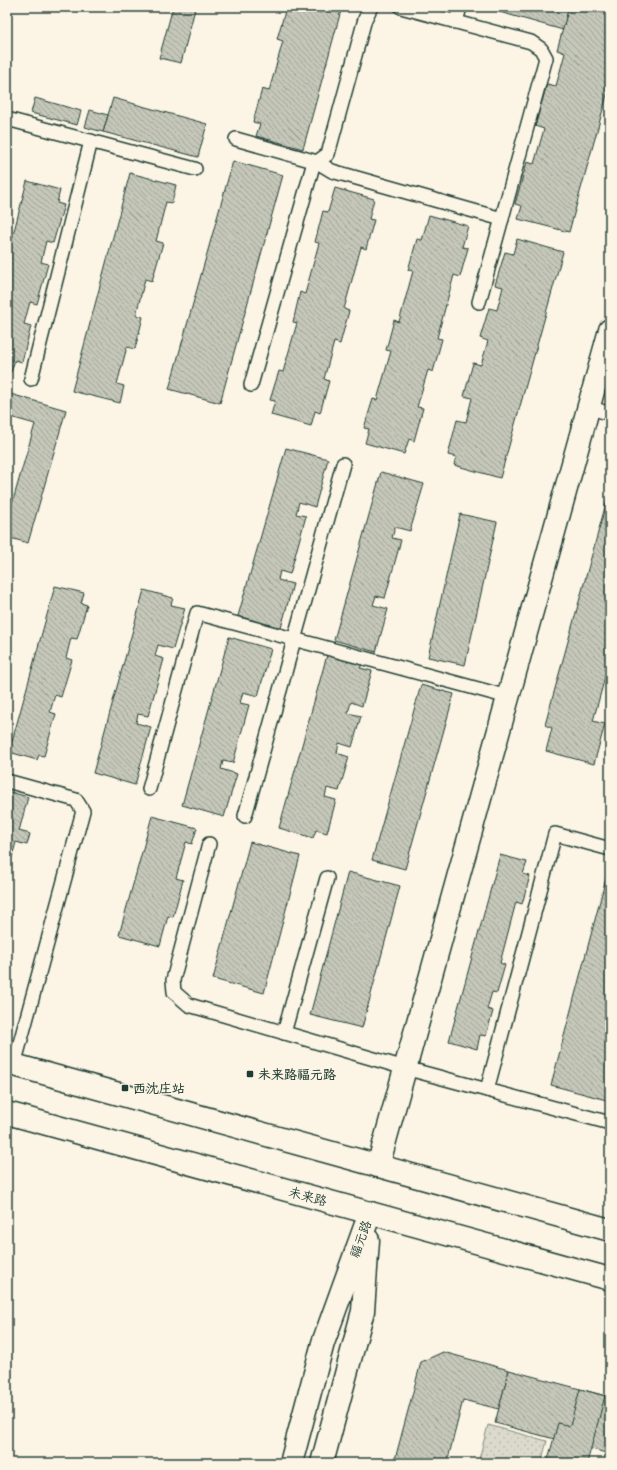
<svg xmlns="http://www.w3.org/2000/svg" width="617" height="1470" font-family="'Playpen Sans','LXGW WenKai TC',sans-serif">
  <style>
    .grass { fill: url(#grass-dots); stroke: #7e8c80 }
    .building { fill: url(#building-back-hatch); stroke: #1f3d34 }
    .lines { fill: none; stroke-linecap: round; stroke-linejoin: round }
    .lane-casing { stroke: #1f3d34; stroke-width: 16 }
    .street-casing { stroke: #1f3d34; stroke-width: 25 }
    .secondary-casing { stroke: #1f3d34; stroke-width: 25 }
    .primary-casing { stroke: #1f3d34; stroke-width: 25 }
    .lane { stroke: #fcf5e5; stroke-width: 13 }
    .street { stroke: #fcf5e5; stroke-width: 22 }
    .secondary { stroke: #fcf5e5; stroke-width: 22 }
    .primary { stroke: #fcf5e5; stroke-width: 22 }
    .poi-dot { fill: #1f3d34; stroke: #fcf5e5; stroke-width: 1.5 }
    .labels { text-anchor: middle; stroke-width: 3; stroke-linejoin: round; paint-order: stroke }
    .poi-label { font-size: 13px; font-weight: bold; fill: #1f3d34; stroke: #fcf5e5; text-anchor: start }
    .street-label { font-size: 13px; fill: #1f3d34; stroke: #fcf5e5 }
  </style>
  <defs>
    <pattern id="grass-dots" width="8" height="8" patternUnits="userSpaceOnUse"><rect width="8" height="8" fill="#dcdacc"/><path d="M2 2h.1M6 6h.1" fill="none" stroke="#bcbcb0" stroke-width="1.8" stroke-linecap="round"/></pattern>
    <pattern id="building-back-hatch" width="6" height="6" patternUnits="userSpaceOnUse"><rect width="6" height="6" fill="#c5c7b9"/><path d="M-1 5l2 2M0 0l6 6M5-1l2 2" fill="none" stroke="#9fa397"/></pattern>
  </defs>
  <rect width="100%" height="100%" fill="#fcf5e5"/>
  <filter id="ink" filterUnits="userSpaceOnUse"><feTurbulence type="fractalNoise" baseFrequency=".025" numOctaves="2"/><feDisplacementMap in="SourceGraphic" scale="8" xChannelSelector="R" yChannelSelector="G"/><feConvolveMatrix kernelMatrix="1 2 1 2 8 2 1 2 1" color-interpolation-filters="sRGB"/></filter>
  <g filter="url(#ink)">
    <!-- grass -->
    <polygon class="grass" points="488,1425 547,1441 541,1463 478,1463"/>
    <!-- building -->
    <g class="building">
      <polygon points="173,7 189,7 195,9 181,63 159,58"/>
      <polygon points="292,7 342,7 303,149 256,136 260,124 253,122 262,89 269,91 283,41 277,39 286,8 292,10"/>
      <polygon points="482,7 578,7 577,10 569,7 563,30"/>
      <polygon points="569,7 577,10 578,7 610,7 610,84 569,232 518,219 522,206 515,204 527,162 534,164 544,129 535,126 547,84 556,86 565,53 557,50"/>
      <polygon points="35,98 81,111 77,125 31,113"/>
      <polygon points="113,98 207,124 198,157 103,132"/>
      <polygon points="90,110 108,115 103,132 85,127"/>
      <polygon points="233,161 283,175 220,403 169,389"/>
      <polygon points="130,173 176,185 172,203 166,202 156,241 163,243 152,281 145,279 136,315 143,317 135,349 127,347 117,384 124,386 120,403 72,391"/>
      <polygon points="27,181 60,190 57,203 64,205 53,243 46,241 41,262 48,264 37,304 30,302 24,324 31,326 22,362 15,360 11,372 7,371 7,258"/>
      <polygon points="335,188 374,199 369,219 374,220 366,249 361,247 344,309 349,311 340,344 334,342 324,379 329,381 320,413 315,411 311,426 271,415 275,401 270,400 279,371 283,372 297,323 293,322 300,292 305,294 319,243 315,242 323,211 328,212"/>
      <polygon points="429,215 468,226 462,247 468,248 460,277 454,275 437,338 442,339 433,372 428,370 417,407 423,408 414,441 409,439 404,454 365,443 369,429 364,428 373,399 377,400 391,351 386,350 394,320 399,322 413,271 408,270 417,239 422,240"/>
      <polygon points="517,239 563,252 500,478 454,465 456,457 448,455 457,420 466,422 472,398 464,396 473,363 481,365 488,341 480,338 489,308 497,310 503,287 495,285 505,252 513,254"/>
      <polygon points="7,393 66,410 28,543 7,537 7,521 35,424 7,416"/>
      <polygon points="286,448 328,459 315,507 299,502 296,514 306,516 290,574 280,571 278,580 293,584 281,628 238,616"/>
      <polygon points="381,472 424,484 410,531 395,527 392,538 401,540 385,598 376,596 373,605 388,609 376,652 334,640"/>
      <polygon points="610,489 610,659 593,721 605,724 594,764 546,751 552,728 545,725"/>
      <polygon points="460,514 497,522 465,665 428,657"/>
      <polygon points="55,586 84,593 81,603 87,605 77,639 71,638 66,658 72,660 61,697 55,695 50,712 56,714 44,756 39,755 37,760 9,752"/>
      <polygon points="144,590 173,598 171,605 185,608 173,649 158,645 155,656 164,659 148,716 138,714 136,723 151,727 135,785 93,773"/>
      <polygon points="229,637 271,649 258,696 243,692 240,703 249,705 233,763 223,761 221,769 237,774 224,817 182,805"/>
      <polygon points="327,655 362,665 360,668 372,671 362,706 351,702 348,713 361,716 352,747 339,743 337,753 349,757 339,791 327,788 325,797 336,800 327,833 316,830 313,838 279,828"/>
      <polygon points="421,685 454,694 405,869 372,860"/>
      <polygon points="7,791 28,797 19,831 30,834 27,845 16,842 7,876"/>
      <polygon points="152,816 197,828 192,844 186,842 176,878 183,880 173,917 168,916 160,946 119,935"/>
      <polygon points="250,842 300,856 264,993 213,979"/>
      <polygon points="500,855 527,862 523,874 530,876 522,904 516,902 500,963 505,965 497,993 492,992 487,1009 493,1011 486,1036 480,1035 477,1049 449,1041"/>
      <polygon points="609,867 610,868 610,1101 551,1085"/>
      <polygon points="348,872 400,886 362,1028 310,1015"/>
      <polygon points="7,911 10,912 7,923"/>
      <polygon points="443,1352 509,1370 499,1409 463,1400 447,1463 394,1463 421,1362"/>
      <polygon points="509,1370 610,1397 610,1454 495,1423"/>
      <polygon points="580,1389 605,1396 587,1463 547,1463 558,1423 570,1426"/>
    </g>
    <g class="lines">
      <!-- lane casing -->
      <g class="lane-casing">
        <g id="lane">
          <polyline points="401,7 531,42 541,49 546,58 479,302"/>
          <polyline points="456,22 460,7"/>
          <polyline points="7,119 195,169"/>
          <polyline points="236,139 317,162 328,154 365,19 371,7"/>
          <polyline points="317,162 332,171 502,219"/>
          <polyline points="31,379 91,141"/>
          <polyline points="251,385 314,162"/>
          <polyline points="589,407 610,414"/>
          <polyline points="7,781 76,800 83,811 14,1065"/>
          <polyline points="149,789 197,613 508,697"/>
          <polyline points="245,816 343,464"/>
          <polyline points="209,844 173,980 174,992 189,1005 405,1068 487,1090"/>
          <polyline points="610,849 555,834 487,1090 610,1123"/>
          <polyline points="284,1033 327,878"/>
        </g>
      </g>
      <!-- street casing -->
      <g class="street-casing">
        <polyline id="street" points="378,1166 610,330"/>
      </g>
      <!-- secondary casing -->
      <g class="secondary-casing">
        <g id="secondary">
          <polyline points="291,1463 323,1343 370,1213"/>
          <polyline points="322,1463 363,1311 368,1240"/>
        </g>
      </g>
      <!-- primary casing -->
      <g class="primary-casing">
        <g id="primary">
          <polyline points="7,1063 610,1230"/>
          <polyline points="7,1113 610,1279"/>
        </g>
      </g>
      <!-- lane -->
      <use href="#lane" class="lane"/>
      <!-- street -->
      <use href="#street" class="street"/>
      <!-- secondary -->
      <use href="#secondary" class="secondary"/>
      <!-- primary -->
      <use href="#primary" class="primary"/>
    </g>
  </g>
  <!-- markers -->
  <g class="poi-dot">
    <rect x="246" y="1070" width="8" height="8" rx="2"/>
    <rect x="121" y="1084" width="8" height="8" rx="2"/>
  </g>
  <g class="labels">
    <!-- poi labels -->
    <g class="poi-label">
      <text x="258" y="1079">未来路福元路</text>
      <text x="133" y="1093">西沈庄站</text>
    </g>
    <!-- street labels -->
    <g class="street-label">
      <text transform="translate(308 1196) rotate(15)" y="5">未来路</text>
      <text transform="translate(360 1239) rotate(-70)" y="5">福元路</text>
    </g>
  </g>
  <!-- margin -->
  <rect width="617" height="1470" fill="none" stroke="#fcf5e5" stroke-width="24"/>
  <rect x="12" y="12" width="593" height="1446" fill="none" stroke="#1f3d34" stroke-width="1.5" filter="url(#ink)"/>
</svg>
